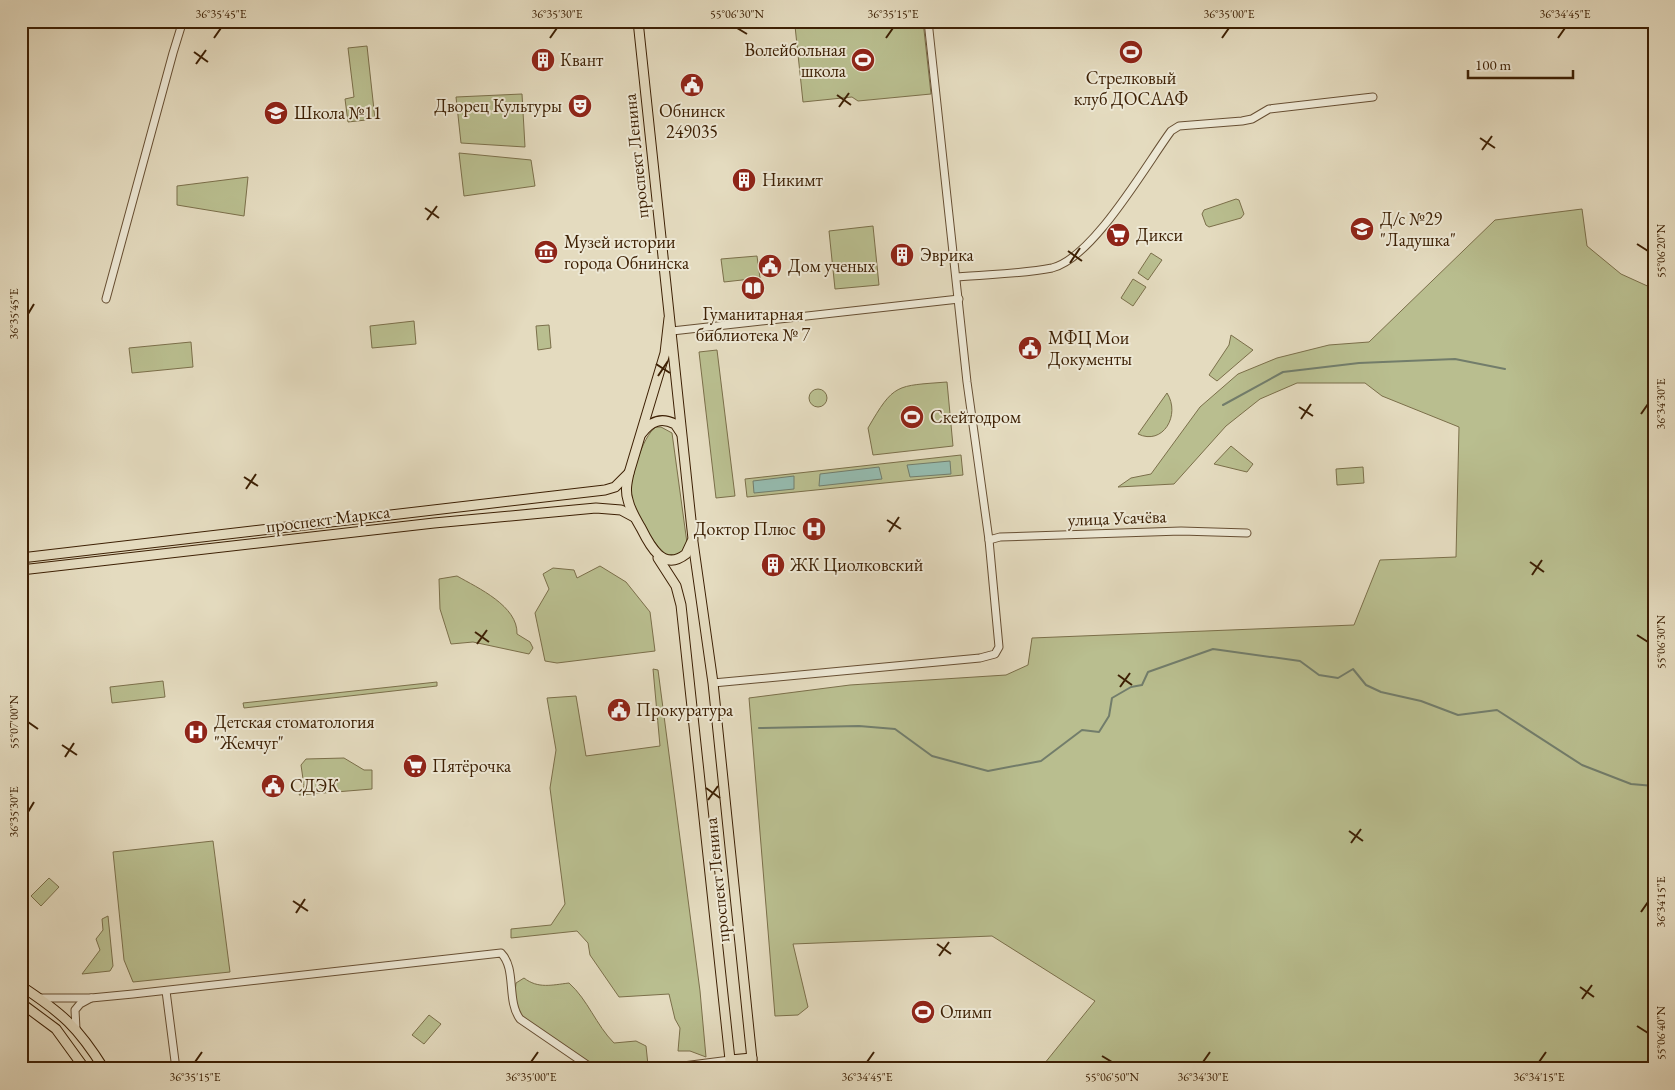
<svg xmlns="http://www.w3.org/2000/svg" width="1675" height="1090" font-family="'EB Garamond',serif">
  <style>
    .green { fill: #b9be8f; stroke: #7b6f4a }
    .water { fill: #95bbaf; stroke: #727d6b }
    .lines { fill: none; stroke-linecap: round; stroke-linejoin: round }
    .stream { stroke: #727d6b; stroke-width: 2 }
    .minor-casing { stroke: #674f33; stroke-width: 9 }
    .major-casing { stroke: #3d2004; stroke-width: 11 }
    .minor { stroke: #ede8d5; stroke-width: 7 }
    .major { stroke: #e4dbbf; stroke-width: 9 }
    .ticks { fill: none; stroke: #3d2004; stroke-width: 2 }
    .labels { text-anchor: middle; stroke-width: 4; stroke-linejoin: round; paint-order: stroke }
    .poi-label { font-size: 18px; fill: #3d2004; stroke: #ede8d5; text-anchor: start }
    .street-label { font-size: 18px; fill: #3d2004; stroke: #ede8d5 }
    .neatline { fill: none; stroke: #3d2004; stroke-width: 2 }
    .ticks-label { font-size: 12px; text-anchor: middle; fill: #3d2004 }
  </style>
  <rect width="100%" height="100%" fill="#e4dbbf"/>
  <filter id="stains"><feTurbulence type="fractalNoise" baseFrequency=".004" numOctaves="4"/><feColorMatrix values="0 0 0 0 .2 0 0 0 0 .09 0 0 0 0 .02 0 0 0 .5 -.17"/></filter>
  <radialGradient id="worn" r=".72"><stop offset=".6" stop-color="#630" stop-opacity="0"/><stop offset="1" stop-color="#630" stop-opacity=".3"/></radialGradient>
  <!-- green -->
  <g class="green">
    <polygon points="781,21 923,21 931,94 858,101 852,97 803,102 795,26 782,27"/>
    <polygon points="367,46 375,119 348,122 345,99 354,97 348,48"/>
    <polygon points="522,94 525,147 461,143 456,97"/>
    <polygon points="459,153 531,160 535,186 464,196"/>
    <polygon points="248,177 244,216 177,205 177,186"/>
    <polygon points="1236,199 1239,200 1244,214 1241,218 1209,227 1206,225 1202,214 1204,210"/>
    <polygon points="1582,209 1587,246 1621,274 1654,289 1654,1069 1040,1069 1095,1001 992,936 793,944 808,1007 798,1015 775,1016 749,698 850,685 1006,675 1028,665 1032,638 1354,625 1380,560 1456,557 1459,427 1382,396 1365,383 1297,383 1260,399 1226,426 1174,484 1118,487 1131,478 1151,474 1200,407 1238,374 1277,358 1329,345 1369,342 1495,220"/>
    <polygon points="873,226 879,285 835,289 829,231"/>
    <polygon points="1151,253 1162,260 1148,280 1138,273"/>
    <polygon points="757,256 760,278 724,282 721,259"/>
    <polygon points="1133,279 1146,287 1133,306 1121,298"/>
    <polygon points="414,321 416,344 372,348 370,326"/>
    <polygon points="549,325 551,348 538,350 536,326"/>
    <polygon points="1231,335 1253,350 1217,381 1209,375 1229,345"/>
    <polygon points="191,342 193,367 132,373 129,348"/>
    <polygon points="717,350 735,496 716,498 699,352"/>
    <path d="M947 382 953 446 873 455 868 428C894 383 896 386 947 382Z"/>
    <circle cx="818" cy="398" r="9"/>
    <path d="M1167 393C1181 415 1163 446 1138 434Z"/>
    <path d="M656 427H661L672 433 687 543C685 552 679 554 670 557 658 552 632 510 630 498 629 482 642 436 656 427Z"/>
    <polygon points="1231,446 1253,464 1247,472 1214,464"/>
    <polygon points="961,455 963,475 747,497 745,479"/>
    <polygon points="1363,467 1364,483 1337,485 1336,469"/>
    <polygon points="600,566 626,582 650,612 655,651 557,663 545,661 535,613 549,589 543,574 553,568 574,570 577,578"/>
    <path d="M457 576C478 588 518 606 517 634L530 642 533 648 529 654 473 642 451 644 440 609 439 579Z"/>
    <polygon points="653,669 658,670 700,991 706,1057 690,1051 678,1051 680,1028 675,1019 669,994 619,997 590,955 588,943 577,931 511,938 511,929 551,925 565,904 550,788 556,750 547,698 576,696 586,756 660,746"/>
    <polygon points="163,681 165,697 112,703 110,687"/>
    <polygon points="437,682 437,686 244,708 243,703"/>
    <polygon points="344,758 364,770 372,770 372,789 299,795 304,786 301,765 306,759"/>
    <polygon points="213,841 230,972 133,982 124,960 113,852"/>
    <polygon points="49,878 59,887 41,906 31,896"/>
    <polygon points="108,916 113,966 110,971 82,974 100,950 96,939 103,930 102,919"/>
    <path d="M524 978C538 989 552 985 569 983 588 1000 596 1025 614 1043L636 1041 646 1046 648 1065C637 1069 614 1072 602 1068 585 1062 529 1027 519 1013 513 1005 515 992 516 983Z"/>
    <polygon points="429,1015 441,1024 424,1044 412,1035"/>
  </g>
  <!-- water -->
  <g class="water">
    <polygon points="950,461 951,474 910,477 907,465"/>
    <polygon points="879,467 882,479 819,486 820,474"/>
    <polygon points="794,476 794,489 754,493 753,481"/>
  </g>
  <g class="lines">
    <!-- stream -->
    <g class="stream">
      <polyline points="1223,405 1283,372 1359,363 1455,359 1505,369"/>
      <polyline points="759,728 859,726 895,729 932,756 988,771 1041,761 1082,730 1099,732 1109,716 1112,698 1131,687 1142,685 1148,672 1213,649 1300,661 1319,675 1338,678 1353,669 1366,685 1381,692 1421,701 1458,715 1497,710 1582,765 1631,784 1654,786"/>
    </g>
    <!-- minor casing -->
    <g class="minor-casing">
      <g id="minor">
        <path d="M957 277C988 274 1022 274 1052 268 1093 258 1146 165 1171 131L1179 126 1242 121 1252 119 1269 109 1373 97"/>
        <polyline points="106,299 173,53 181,27 185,21"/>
        <polyline points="672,331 959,299"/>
        <polyline points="989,540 1000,537 1181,531 1247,533"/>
        <polyline points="713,683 980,658 995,654 999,647 989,540 967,382 928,21"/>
        <polyline points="166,991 176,1069"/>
        <path d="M41 998H91L133 994 501 953C517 969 506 1000 520 1019L593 1069"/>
        <polyline points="76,1029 75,1010 80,1004 91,998"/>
        <polyline points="660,1069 730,1060"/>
      </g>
    </g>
    <!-- major casing -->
    <g class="major-casing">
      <g id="major">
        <path d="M638 21 693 539 686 554C663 572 650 546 641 528 636 519 630 510 628 500 625 491 627 482 629 473L665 353 669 318"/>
        <path d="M642 433C651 421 661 417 675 424L681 433"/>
        <polyline points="693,542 713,683 753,1069"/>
        <polyline points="21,558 605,490 615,487 629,473"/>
        <polyline points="658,558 676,586 681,605 731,1069"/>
        <polyline points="21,570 434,523 596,508 621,510 634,517"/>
        <path d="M21 986C62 1013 78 1027 104 1069"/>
        <polyline points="21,1003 56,1029 85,1069"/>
        <polyline points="730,1060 752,1058"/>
      </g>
    </g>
    <!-- minor -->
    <use href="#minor" class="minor"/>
    <!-- major -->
    <use href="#major" class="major"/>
  </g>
  <!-- ticks -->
  <path class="ticks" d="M737 28 747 34M214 38 221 28M550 38 557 28M886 38 893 28M1222 38 1229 28M1558 38 1565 28M194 52 208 62M196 64 206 50M837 95 851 105M839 107 849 93M1480 138 1495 148M1482 150 1492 136M425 208 439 218M427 220 437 206M1637 244 1648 251M1068 251 1082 261M1070 263 1080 248M28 314 34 304M656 364 670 373M658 376 668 361M1299 407 1313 416M1641 414 1648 404M1301 419 1311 404M244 477 258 486M246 489 256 474M887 520 901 529M889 532 899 517M1530 562 1544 572M1532 575 1542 560M475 632 489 642M1637 635 1648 642M477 644 487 630M1118 675 1132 685M1120 687 1130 673M28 722 38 729M62 745 77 755M65 757 74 743M706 788 720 798M708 800 718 786M28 812 34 802M1349 831 1363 841M1351 843 1361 829M293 901 308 911M1641 912 1648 902M296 913 305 899M937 944 951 954M939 956 949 942M1580 987 1594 997M1582 999 1592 985M1637 1026 1648 1033M1102 1056 1112 1062M195 1062 202 1052M531 1062 538 1052M867 1062 874 1052M1203 1062 1210 1052M1539 1062 1546 1052"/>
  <!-- icons -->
  <defs>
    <g id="stadium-disc" transform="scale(1.25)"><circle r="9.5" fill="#8f2418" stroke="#ede8d5"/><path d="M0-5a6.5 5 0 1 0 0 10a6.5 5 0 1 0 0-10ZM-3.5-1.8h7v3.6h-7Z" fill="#fff"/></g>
    <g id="building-disc" transform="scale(1.25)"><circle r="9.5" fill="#8f2418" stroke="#ede8d5"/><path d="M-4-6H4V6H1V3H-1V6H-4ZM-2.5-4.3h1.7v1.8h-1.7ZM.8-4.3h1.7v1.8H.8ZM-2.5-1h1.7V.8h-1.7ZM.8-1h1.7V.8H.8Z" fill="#fff"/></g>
    <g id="civic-disc" transform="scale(1.25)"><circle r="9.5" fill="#8f2418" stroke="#ede8d5"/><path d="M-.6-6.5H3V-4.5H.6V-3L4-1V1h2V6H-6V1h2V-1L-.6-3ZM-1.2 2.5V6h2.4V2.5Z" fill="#fff"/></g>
    <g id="theatre-disc" transform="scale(1.25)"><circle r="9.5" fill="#8f2418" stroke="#ede8d5"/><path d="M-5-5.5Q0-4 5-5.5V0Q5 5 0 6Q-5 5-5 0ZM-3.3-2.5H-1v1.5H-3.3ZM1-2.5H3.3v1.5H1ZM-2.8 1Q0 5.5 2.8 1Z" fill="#fff"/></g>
    <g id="school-disc" transform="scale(1.25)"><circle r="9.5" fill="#8f2418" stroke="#ede8d5"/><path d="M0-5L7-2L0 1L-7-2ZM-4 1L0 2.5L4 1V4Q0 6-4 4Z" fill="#fff"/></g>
    <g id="supermarket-disc" transform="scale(1.25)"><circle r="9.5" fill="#8f2418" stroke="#ede8d5"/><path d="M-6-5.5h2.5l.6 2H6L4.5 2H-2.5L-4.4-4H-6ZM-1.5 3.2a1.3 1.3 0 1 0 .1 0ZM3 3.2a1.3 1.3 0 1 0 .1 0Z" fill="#fff"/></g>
    <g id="museum-disc" transform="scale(1.25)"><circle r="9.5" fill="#8f2418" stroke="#ede8d5"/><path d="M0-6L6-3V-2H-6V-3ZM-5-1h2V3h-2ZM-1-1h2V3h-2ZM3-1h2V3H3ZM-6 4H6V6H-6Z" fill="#fff"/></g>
    <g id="library-disc" transform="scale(1.25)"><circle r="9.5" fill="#8f2418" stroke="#ede8d5"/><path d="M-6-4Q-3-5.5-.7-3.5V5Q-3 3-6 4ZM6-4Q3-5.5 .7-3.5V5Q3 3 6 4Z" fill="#fff"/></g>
    <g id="hospital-disc" transform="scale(1.25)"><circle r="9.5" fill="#8f2418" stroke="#ede8d5"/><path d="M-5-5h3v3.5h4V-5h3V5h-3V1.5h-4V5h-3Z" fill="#fff"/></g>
  </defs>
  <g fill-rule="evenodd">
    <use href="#stadium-disc" x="1131" y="52"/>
    <use href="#building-disc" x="543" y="60"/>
    <use href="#stadium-disc" x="863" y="60"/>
    <use href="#civic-disc" x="692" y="85"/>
    <use href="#theatre-disc" x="580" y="106"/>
    <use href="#school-disc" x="276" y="113"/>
    <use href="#building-disc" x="744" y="180"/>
    <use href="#school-disc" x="1362" y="229"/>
    <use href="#supermarket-disc" x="1118" y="235"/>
    <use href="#museum-disc" x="546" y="252"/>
    <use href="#building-disc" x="902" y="255"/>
    <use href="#civic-disc" x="770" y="266"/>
    <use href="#library-disc" x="753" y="288"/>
    <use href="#civic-disc" x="1030" y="348"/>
    <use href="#stadium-disc" x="912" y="417"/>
    <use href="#hospital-disc" x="814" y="529"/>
    <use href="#building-disc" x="773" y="565"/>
    <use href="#civic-disc" x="619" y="710"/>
    <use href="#hospital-disc" x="196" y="732"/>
    <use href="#supermarket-disc" x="415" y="766"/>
    <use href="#civic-disc" x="273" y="786"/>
    <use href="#stadium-disc" x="923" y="1012"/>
  </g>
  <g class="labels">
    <!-- poi labels -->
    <g class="poi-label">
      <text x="846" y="56" text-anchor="end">Волейбольная<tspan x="846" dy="21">школа</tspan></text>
      <text x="560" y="66">Квант</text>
      <text x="1131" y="84" text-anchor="middle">Стрелковый<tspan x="1131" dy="21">клуб ДОСААФ</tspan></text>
      <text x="562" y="112" text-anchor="end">Дворец Культуры</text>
      <text x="692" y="117" text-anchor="middle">Обнинск<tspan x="692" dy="21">249035</tspan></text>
      <text x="294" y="119">Школа №11</text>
      <text x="762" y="186">Никимт</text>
      <text x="1380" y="225">Д/с №29<tspan x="1380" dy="21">"Ладушка"</tspan></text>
      <text x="1136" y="241">Дикси</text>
      <text x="564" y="248">Музей истории<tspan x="564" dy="21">города Обнинска</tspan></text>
      <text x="920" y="261">Эврика</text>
      <text x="788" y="272">Дом ученых</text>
      <text x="753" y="320" text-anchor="middle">Гуманитарная<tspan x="753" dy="21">библиотека № 7</tspan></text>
      <text x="1048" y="344">МФЦ Мои<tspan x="1048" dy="21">Документы</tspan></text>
      <text x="930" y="423">Скейтодром</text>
      <text x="796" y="535" text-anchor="end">Доктор Плюс</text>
      <text x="790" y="571">ЖК Циолковский</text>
      <text x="636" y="716">Прокуратура</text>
      <text x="214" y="728">Детская стоматология<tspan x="214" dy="21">"Жемчуг"</tspan></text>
      <text x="432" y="772">Пятёрочка</text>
      <text x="290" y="792">СДЭК</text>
      <text x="940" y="1018">Олимп</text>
    </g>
    <!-- street labels -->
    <g class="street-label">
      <text transform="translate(636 156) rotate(-96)" y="6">проспект Ленина</text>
      <text transform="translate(1117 518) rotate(-2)" y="6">улица Усачёва</text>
      <text transform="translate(328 519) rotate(-7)" y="6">проспект Маркса</text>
      <text transform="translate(717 880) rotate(-96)" y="6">проспект Ленина</text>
    </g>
  </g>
  <!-- margin -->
  <rect width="1675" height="1090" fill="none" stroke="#e4dbbf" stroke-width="55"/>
  <!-- scale -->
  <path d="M1468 70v8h105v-8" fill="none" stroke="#3d2004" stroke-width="2.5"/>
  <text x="1475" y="70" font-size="15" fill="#3d2004" stroke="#ede8d5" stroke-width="4" paint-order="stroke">100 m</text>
  <rect x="28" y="28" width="1620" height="1034" class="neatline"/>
  <g class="ticks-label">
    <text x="221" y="18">36°35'45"E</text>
    <text x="557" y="18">36°35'30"E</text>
    <text x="737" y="18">55°06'30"N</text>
    <text x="893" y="18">36°35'15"E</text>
    <text x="1229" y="18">36°35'00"E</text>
    <text x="1565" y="18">36°34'45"E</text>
    <text transform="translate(1661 251) rotate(-90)" y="4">55°06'20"N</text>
    <text transform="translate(14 314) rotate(-90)" y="4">36°35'45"E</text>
    <text transform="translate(1661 404) rotate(-90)" y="4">36°34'30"E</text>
    <text transform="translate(1661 642) rotate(-90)" y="4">55°06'30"N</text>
    <text transform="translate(14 722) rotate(-90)" y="4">55°07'00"N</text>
    <text transform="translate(14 812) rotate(-90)" y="4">36°35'30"E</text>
    <text transform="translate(1661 902) rotate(-90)" y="4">36°34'15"E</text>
    <text transform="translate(1661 1033) rotate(-90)" y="4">55°06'40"N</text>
    <text x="195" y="1081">36°35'15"E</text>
    <text x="531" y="1081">36°35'00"E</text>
    <text x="867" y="1081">36°34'45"E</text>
    <text x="1112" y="1081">55°06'50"N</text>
    <text x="1203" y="1081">36°34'30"E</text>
    <text x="1539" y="1081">36°34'15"E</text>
  </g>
  <rect width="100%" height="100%" filter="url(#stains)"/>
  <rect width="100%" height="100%" fill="url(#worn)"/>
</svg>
